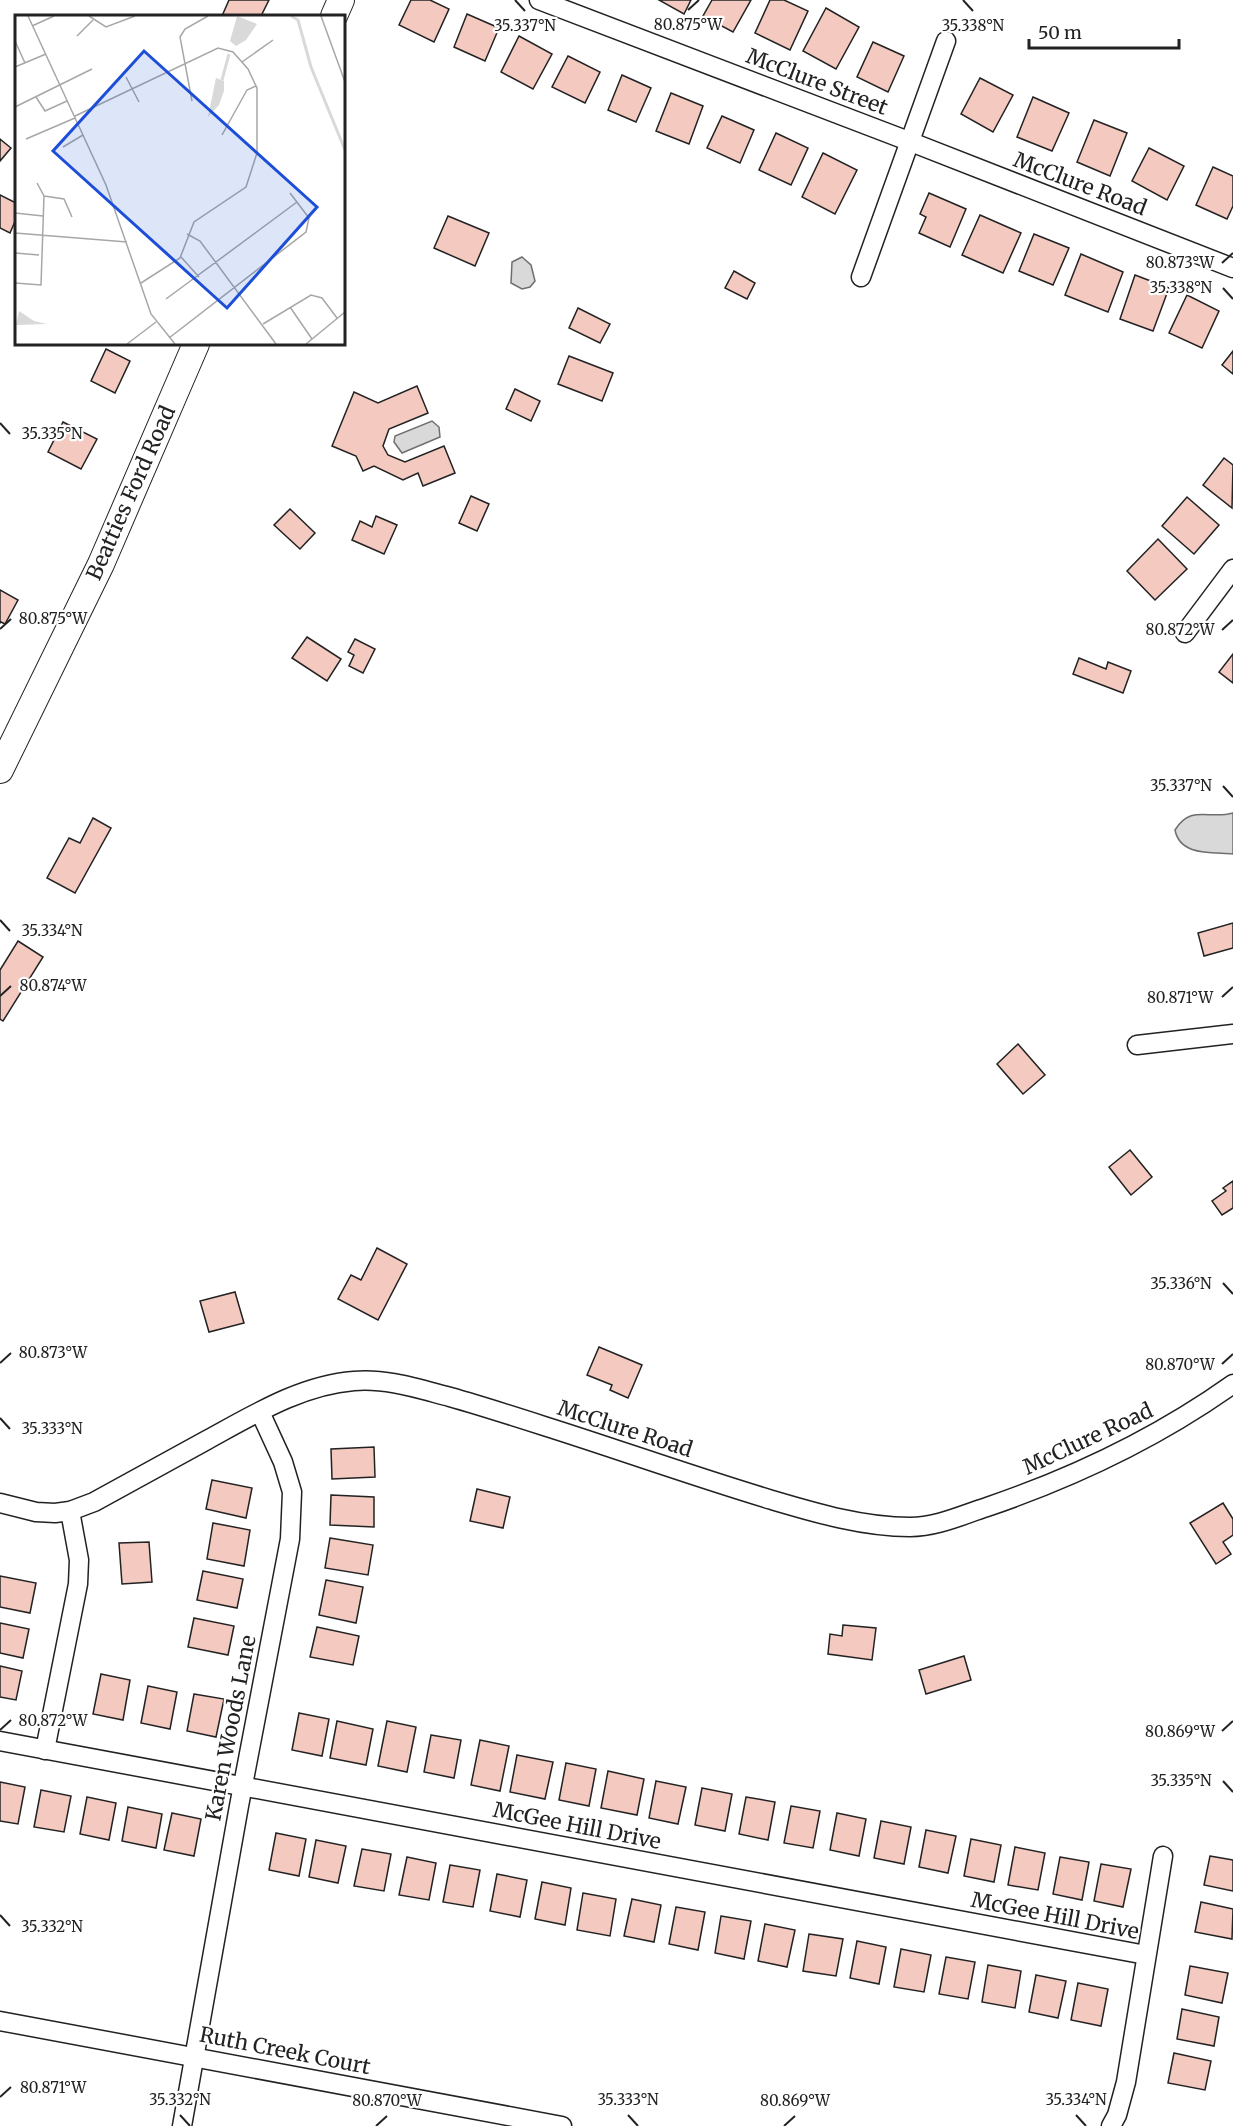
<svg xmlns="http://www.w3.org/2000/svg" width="1233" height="2126" font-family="Merriweather,serif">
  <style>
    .water { fill: #d9d9d9; stroke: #6f6f6f; stroke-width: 1.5 }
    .building { fill: #f3c9c0; stroke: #222; stroke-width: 1.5 }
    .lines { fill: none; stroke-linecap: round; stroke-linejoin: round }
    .street-casing { stroke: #222; stroke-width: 21 }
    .secondary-casing { stroke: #222; stroke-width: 28 }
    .street { stroke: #fff; stroke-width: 18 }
    .secondary { stroke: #fff; stroke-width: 26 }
    .ticks { fill: none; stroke: #222; stroke-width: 2 }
    .labels { text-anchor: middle; stroke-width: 4.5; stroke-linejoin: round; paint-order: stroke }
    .street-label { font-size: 21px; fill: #222; stroke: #fff }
    .inset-river { fill: none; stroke: #d9d9d9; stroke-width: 3 }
    .inset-road { fill: none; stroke: #a7a7a7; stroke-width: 1.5 }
    .view { fill: #1d4ed8; fill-opacity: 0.15; stroke: #1d4ed8; stroke-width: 3 }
    .inset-edge { fill: none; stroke: #222; stroke-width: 3 }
    .ticks-label { font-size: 15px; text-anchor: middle; fill: #222; stroke: #fff; stroke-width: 4.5; stroke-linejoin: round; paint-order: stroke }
  </style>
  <rect width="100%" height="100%" fill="#fff"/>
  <!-- water -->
  <g class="water">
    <polygon points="522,257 531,265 535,281 530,287 522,289 511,283 512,262"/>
    <polygon points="432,421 439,427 440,437 402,453 394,442 395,436"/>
    <path d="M1233 813V854C1211 852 1180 856 1175 830 1191 804 1209 820 1233 813Z"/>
  </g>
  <!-- building -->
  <g class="building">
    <polygon points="229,0 269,0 261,16 222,16"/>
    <polygon points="411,0 430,0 449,9 434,42 399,25"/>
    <polygon points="659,0 691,0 684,14"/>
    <polygon points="712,0 751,0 733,32 703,16"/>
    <polygon points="770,0 784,0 808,11 790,50 755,33"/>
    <polygon points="826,8 859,27 836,69 803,51"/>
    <polygon points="467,14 499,28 485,61 454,47"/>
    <polygon points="519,36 552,54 533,89 501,72"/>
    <polygon points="873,42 904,56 888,92 857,77"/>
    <polygon points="568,56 600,72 585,103 552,87"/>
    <polygon points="622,75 651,88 636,122 608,110"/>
    <polygon points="980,78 1013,95 993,132 961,114"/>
    <polygon points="671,93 703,106 689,144 656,131"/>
    <polygon points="1033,97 1069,113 1052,151 1017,137"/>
    <polygon points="722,116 754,130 740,163 707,148"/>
    <polygon points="1094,120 1127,133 1110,176 1077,162"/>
    <polygon points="776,133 808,148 791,185 759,170"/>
    <polygon points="0,139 11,148 0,161"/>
    <polygon points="1149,148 1184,166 1167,200 1132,181"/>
    <polygon points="823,153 857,170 835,214 802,197"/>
    <polygon points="1213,167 1233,176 1233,206 1227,219 1196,205"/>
    <polygon points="929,193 966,209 950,247 919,233 926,217 920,214"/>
    <polygon points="0,195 16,203 16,219 10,233 0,228"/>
    <polygon points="980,215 1021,233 1003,273 962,255"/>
    <polygon points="448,216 489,233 475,266 434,248"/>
    <polygon points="1034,234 1069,248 1053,285 1019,271"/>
    <polygon points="1081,254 1123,272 1108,312 1065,295"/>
    <polygon points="734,271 755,283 747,299 725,288"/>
    <polygon points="1135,275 1169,288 1153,331 1120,319"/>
    <polygon points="1187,295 1219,311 1202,348 1169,333"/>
    <polygon points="578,308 610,324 600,343 569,328"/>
    <polygon points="106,349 130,361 115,393 91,381"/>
    <polygon points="1233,351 1233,374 1222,365"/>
    <polygon points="569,356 613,373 602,401 558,384"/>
    <polygon points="417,386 428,413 389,429 383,446 388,455 405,462 444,446 455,473 423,486 418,473 403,480 374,466 363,471 356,456 332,446 354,392 378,403"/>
    <polygon points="515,389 540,401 531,421 506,409"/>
    <polygon points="63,422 97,439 81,469 48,452"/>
    <polygon points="1224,458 1233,465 1232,508 1203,485"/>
    <polygon points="471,496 489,504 477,531 459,523"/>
    <polygon points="1187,497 1219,525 1194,554 1162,526"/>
    <polygon points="290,509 315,533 300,549 274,525"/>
    <polygon points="376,516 397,525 384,554 352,540 360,521 372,527"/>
    <polygon points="1158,539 1187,569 1155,600 1127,571"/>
    <polygon points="0,590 18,600 5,624 1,622 0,623"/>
    <polygon points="307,637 341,659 327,681 292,658"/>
    <polygon points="355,639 375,649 363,673 349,666 354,655 348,652"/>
    <polygon points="1233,654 1233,683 1219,672"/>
    <polygon points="1079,658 1106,669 1108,662 1131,671 1123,693 1073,674"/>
    <polygon points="93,818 111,828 75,893 47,878 69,838 80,843"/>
    <polygon points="1233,923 1233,948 1204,956 1198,933"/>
    <polygon points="18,941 43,957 3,1021 0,1019 0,970"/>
    <polygon points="1018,1044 1045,1075 1023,1094 997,1064"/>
    <polygon points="1130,1150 1152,1177 1131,1195 1109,1167"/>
    <polygon points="1233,1181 1233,1208 1222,1215 1212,1201 1226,1191 1223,1188"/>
    <polygon points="377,1248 407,1264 378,1320 338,1299 351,1275 361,1280"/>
    <polygon points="235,1292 244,1323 209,1332 200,1301"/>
    <polygon points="599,1347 642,1365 628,1398 610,1390 612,1385 587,1375"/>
    <polygon points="374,1447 375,1477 332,1479 331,1449"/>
    <polygon points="212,1480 252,1488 246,1518 206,1509"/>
    <polygon points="477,1489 510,1497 503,1528 470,1521"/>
    <polygon points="331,1495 374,1497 374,1527 330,1525"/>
    <polygon points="1223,1503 1233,1519 1233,1535 1223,1542 1231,1554 1216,1564 1190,1523"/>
    <polygon points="213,1523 250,1530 244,1566 207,1559"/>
    <polygon points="330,1538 373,1545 368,1575 325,1568"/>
    <polygon points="149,1542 152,1582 122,1584 119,1543"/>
    <polygon points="203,1571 243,1579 237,1608 197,1600"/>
    <polygon points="0,1576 36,1583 30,1613 0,1607"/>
    <polygon points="326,1580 363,1587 356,1623 319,1615"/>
    <polygon points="194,1618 234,1626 228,1655 188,1647"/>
    <polygon points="0,1623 29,1629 23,1658 0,1653"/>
    <polygon points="843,1625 876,1628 872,1660 828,1654 830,1634 842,1636"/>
    <polygon points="317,1627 359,1636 353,1665 310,1657"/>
    <polygon points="964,1656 971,1680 926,1694 919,1670"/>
    <polygon points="0,1666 22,1671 16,1700 0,1697"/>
    <polygon points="101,1674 130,1680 123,1720 93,1714"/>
    <polygon points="148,1686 177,1692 170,1729 141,1723"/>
    <polygon points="194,1694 224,1699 216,1737 187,1731"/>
    <polygon points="299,1713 329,1719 322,1756 292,1750"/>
    <polygon points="337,1721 373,1729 366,1765 330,1758"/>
    <polygon points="387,1721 416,1727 407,1772 378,1766"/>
    <polygon points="431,1735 461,1740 454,1778 424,1772"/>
    <polygon points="480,1740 509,1746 500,1791 471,1785"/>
    <polygon points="517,1755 553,1762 545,1799 510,1792"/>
    <polygon points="566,1763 596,1769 589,1806 559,1800"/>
    <polygon points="608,1771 644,1779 637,1815 601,1808"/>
    <polygon points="656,1781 686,1787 678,1824 649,1818"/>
    <polygon points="0,1782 25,1787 18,1824 0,1821"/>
    <polygon points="702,1788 732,1794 725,1831 695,1825"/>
    <polygon points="41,1790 71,1796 64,1832 34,1827"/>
    <polygon points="87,1797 116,1803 109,1840 80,1834"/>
    <polygon points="746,1797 775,1802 768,1840 739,1834"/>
    <polygon points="791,1806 820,1811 813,1848 784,1843"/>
    <polygon points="128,1807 162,1814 156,1848 122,1841"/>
    <polygon points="172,1813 201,1819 194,1856 164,1850"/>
    <polygon points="837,1813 866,1819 859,1856 830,1850"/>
    <polygon points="881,1821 911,1827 904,1864 874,1858"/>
    <polygon points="926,1830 956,1836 948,1873 919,1867"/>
    <polygon points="276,1833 306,1839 299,1876 269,1870"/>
    <polygon points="971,1839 1001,1845 994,1882 964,1876"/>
    <polygon points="316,1840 346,1846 338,1883 309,1877"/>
    <polygon points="1015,1847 1045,1853 1038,1890 1008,1885"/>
    <polygon points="362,1849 391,1854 384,1891 354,1886"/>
    <polygon points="1210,1856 1233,1860 1233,1891 1204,1885"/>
    <polygon points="407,1857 436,1863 429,1900 399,1895"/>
    <polygon points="1060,1857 1089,1862 1082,1900 1053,1894"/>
    <polygon points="1101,1864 1131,1869 1123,1907 1094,1901"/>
    <polygon points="450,1865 480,1870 473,1907 443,1902"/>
    <polygon points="497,1874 527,1880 520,1917 490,1911"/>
    <polygon points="542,1882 571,1888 565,1925 535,1919"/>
    <polygon points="583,1893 616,1899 610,1936 577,1930"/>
    <polygon points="632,1899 661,1905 654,1942 624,1936"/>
    <polygon points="1201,1902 1233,1909 1232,1939 1195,1932"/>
    <polygon points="676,1907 705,1912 698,1950 669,1944"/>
    <polygon points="721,1916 751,1921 744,1959 715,1953"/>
    <polygon points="765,1924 795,1930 787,1967 758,1961"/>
    <polygon points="809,1934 843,1939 836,1976 803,1971"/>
    <polygon points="857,1941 886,1947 879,1984 850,1978"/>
    <polygon points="901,1949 931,1955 924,1992 894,1987"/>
    <polygon points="946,1957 975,1962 968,1999 939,1994"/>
    <polygon points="988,1965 1021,1971 1015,2008 982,2002"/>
    <polygon points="1190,1966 1228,1973 1222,2003 1185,1995"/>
    <polygon points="1036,1975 1066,1981 1058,2018 1029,2012"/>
    <polygon points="1078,1983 1108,1989 1101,2026 1071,2020"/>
    <polygon points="1182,2009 1219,2017 1214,2046 1177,2039"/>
    <polygon points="1174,2053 1211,2061 1205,2090 1168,2083"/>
  </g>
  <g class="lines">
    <!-- street casing -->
    <g class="street-casing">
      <g id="street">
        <polyline points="539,0 911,142 1233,268"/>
        <polyline points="861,277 946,41"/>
        <polyline points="1185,633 1233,569"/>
        <polyline points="1137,1045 1233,1034"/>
        <path d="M0 1503 36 1512 55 1513 70 1511 94 1502C132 1481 169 1461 207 1440 253 1415 301 1385 354 1381 386 1378 419 1389 450 1397 482 1406 513 1416 544 1426 620 1450 695 1477 772 1500 816 1513 863 1527 910 1527 937 1527 962 1515 987 1507 1075 1477 1157 1438 1233 1384"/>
        <polyline points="0,1741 1146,1955"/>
        <polyline points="45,1750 78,1584 79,1560 70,1511"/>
        <polyline points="0,2021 562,2126"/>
        <polyline points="182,2126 239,1806 290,1539 292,1492 283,1462 260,1412"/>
        <polyline points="1111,2126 1117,2115 1126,2082 1163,1856"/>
      </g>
    </g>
    <!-- secondary casing -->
    <g class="secondary-casing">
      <g id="secondary">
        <polyline points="334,16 341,0"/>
        <polyline points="0,770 101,564 196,344"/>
      </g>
    </g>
    <!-- street -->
    <use href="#street" class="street"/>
    <!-- secondary -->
    <use href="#secondary" class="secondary"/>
  </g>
  <!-- ticks -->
  <path class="ticks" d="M515 0 525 11M963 0 973 11M688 10 699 0M1222 263 1233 253M1223 288 1233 299M0 423 10 434M0 629 11 619M1222 630 1233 620M1223 786 1233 797M0 920 10 931M0 996 11 986M1222 997 1233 987M1223 1283 1233 1294M0 1363 11 1353M1222 1364 1233 1354M0 1418 10 1429M0 1730 11 1720M1222 1731 1233 1721M1223 1781 1233 1792M0 1915 10 1926M0 2097 11 2087M180 2115 190 2126M628 2115 638 2126M1076 2115 1086 2126M376 2126 387 2116M784 2126 795 2116"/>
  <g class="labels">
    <!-- street labels -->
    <g class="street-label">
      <text transform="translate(817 82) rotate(21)" y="7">McClure Street</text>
      <text transform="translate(1080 184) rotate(21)" y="7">McClure Road</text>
      <text transform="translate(131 493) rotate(-66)" y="7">Beatties Ford Road</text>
      <text transform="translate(625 1429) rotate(18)" y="7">McClure Road</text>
      <text transform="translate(1088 1439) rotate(-25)" y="7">McClure Road</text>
      <text transform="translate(231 1728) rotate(-79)" y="7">Karen Woods Lane</text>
      <text transform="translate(577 1826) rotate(11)" y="7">McGee Hill Drive</text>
      <text transform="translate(1055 1916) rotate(11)" y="7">McGee Hill Drive</text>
      <text transform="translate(285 2051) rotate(11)" y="7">Ruth Creek Court</text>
    </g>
  </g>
  <!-- overview -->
  <g transform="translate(15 15)">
    <rect width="330" height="330" fill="#fff"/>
    <path d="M222 1 242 9 231 25 221 31 215 26ZM201 63 209 66V76L204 90 193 102ZM4 296 19 306 32 309 1 310Z" fill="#d9d9d9"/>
    <path class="inset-river" d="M276 1 283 5 296 52 330 135M207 65 214 39"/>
    <path class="inset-road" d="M13 1 91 170 136 299 160 329M74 1 91 12 120 1M306 1 330 67M17 11 39 1M62 21 78 5M0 26 10 48M227 47 258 25M0 52 31 39M111 62 124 87M21 82 30 96 52 86M177 86 165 22 170 14 193 1M0 92 77 54M60 101 203 33 218 37 233 54 242 73V138L231 172 179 207 165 243 126 268M207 120 232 75 241 71M11 124 60 103M48 132 68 120M29 181 49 184 57 202M0 198 28 201M0 218 112 227M172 219 185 226 261 329M0 238 24 240M166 242 184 262M0 268 26 270 29 181 22 168M151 284 282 187M275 292 297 324M248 309 296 280 307 283 322 303M154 323 291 217 294 203 275 178M112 329 141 307M291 329 330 297"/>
    <path class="view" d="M129 36 302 192 212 293 38 136Z"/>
    <rect width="330" height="330" class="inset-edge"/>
  </g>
  <g class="ticks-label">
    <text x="688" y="30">80.875°W</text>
    <text x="525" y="31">35.337°N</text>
    <text x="973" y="31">35.338°N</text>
    <text x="1180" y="268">80.873°W</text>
    <text x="1181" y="293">35.338°N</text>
    <text x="52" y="439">35.335°N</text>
    <text x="53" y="624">80.875°W</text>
    <text x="1180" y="635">80.872°W</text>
    <text x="1181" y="791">35.337°N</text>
    <text x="52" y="936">35.334°N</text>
    <text x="53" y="991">80.874°W</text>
    <text x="1180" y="1003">80.871°W</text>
    <text x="1181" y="1289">35.336°N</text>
    <text x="53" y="1358">80.873°W</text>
    <text x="1180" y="1370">80.870°W</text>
    <text x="52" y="1434">35.333°N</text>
    <text x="53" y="1726">80.872°W</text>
    <text x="1180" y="1737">80.869°W</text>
    <text x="1181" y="1786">35.335°N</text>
    <text x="52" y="1932">35.332°N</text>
    <text x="53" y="2093">80.871°W</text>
    <text x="180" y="2105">35.332°N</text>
    <text x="628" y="2105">35.333°N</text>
    <text x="1076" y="2105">35.334°N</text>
    <text x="387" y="2106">80.870°W</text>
    <text x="795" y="2106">80.869°W</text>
  </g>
  <!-- scale -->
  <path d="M1029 39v9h150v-9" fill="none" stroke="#222222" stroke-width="3"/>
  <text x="1038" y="39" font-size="18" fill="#222222" stroke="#ffffff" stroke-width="4.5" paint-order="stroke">50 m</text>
</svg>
